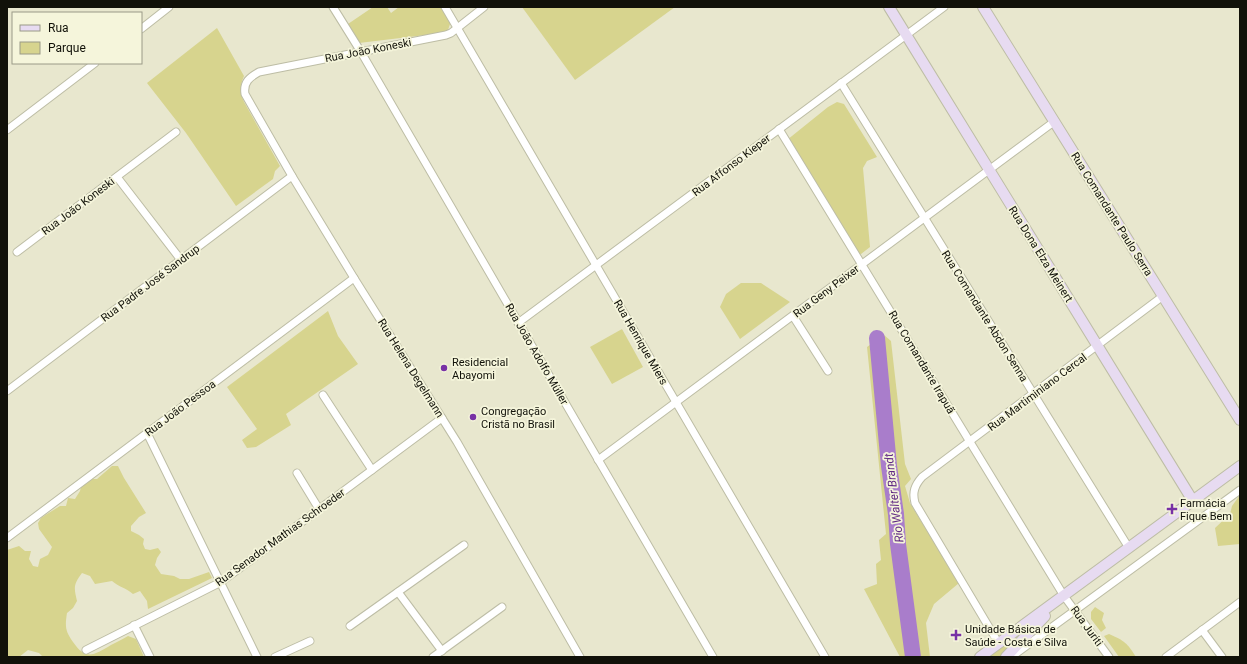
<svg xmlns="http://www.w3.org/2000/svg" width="1247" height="664" font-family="Roboto,sans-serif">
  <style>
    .green { fill: #d7d48e }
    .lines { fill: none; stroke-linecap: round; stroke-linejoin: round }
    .river { stroke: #a97dcb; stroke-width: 16 }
    .street-casing { stroke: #bdbda5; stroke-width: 9 }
    .secondary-casing { stroke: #bdbda5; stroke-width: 12 }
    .street { stroke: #fff; stroke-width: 7 }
    .secondary { stroke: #e7dbf1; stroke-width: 10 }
    .poi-dot { fill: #7831a5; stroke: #f5f5db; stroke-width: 1.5 }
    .labels { text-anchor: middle; stroke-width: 3.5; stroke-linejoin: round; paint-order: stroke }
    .street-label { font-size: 11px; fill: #111109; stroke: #f5f5db }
    .poi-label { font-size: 11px; fill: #111109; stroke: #f5f5db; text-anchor: start }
    .water-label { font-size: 12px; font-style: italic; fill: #602884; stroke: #f5f5db }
  </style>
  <rect width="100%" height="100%" fill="#e8e7ce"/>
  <!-- green -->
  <g class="green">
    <polygon points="373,7 387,7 391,13 399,7 442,7 451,21 448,30 442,33 359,43 348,24"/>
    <polygon points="522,7 675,7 575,80"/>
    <path d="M217 28 244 76C240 85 240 92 244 102L280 166 275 171 273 179 236 206 186 133 147 83Z"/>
    <polygon points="837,102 844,104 877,157 867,161 863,168 870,247 861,254 854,253 787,140 828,107"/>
    <polygon points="741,283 761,283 790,302 740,339 720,307 726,294"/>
    <polygon points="328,311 338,336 358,364 286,414 291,425 256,447 247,448 242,440 257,429 227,387"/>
    <polygon points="622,329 643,367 612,384 590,347"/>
    <polygon points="884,335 891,341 905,464 911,479 905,486 910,503 959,583 934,604 926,623 930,657 900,657 864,589 877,584 876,564 881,560 879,540 886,534 867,347"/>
    <path d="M112 466H118L124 478 146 513 139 517 131 526V531L139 535 144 539 143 544 145 549 150 550 158 548 161 552 157 558 155 565 161 574 174 576 180 579H189L209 572 212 578 148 609 147 601 140 591 133 594C126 588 119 587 112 581L95 584 90 576 82 573C73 585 74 588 77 601L73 608 67 613C65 626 65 631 73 642 86 661 94 655 111 645 117 642 123 639 128 636L136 639 144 657H43L39 653 28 650 19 657H7V550L19 546 25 551H31L29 559 33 566 38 567 40 559 48 555 52 547 39 529 38 523 41 518 47 514 60 506H66L68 498 75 499 80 491 82 483 88 479H97Z"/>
    <polygon points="1240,495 1240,544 1218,546 1215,528 1230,514 1232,506"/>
    <polygon points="1095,607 1104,613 1102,620 1106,628 1101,632 1091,619 1091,612"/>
    <polygon points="1038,617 1001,657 985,657"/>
    <path d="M1109 634C1125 641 1127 643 1136 657H1119L1104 636Z"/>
  </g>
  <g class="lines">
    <!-- river -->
    <polyline class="river" points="877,338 889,466 896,514 898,544 913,657"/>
    <!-- street casing -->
    <g class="street-casing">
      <g id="street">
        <polyline points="333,7 361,52 713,657"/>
        <polyline points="445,7 825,657"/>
        <path d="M484 7 451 33 446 35 259 72C250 77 243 82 245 94L292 176 354 278 457 442 580 657"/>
        <polyline points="141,29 169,7"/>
        <polyline points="841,83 1129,548"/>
        <polyline points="779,129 1064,596 1109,657"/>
        <polyline points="7,130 95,63"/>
        <polyline points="117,177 181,260"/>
        <polyline points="17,252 176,132"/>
        <polyline points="793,316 828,371"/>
        <polyline points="518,323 944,7"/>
        <polyline points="7,391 292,176"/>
        <polyline points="323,395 372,470"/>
        <polyline points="147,433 257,657"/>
        <polyline points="598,460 1055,121"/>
        <polyline points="297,473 319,509"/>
        <polyline points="7,538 354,278"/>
        <polyline points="398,592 442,651"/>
        <polyline points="134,625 150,657"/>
        <polyline points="350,626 464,545"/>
        <polyline points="1202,630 1222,657"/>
        <path d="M999 644 915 503C912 492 915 485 922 477L1163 296"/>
        <polyline points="86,650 221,582 442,418"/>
        <polyline points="275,657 310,641"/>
        <polyline points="433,657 502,607"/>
        <polyline points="1011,657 1240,490"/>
        <polyline points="1166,657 1240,602"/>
      </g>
    </g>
    <!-- secondary casing -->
    <g class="secondary-casing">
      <g id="secondary">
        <polyline points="889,7 1193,501"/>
        <polyline points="983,7 1240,420"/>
        <polyline points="980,657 1240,466"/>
        <polyline points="1006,657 1045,616"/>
      </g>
    </g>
    <!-- street -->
    <use href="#street" class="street"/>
    <!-- secondary -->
    <use href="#secondary" class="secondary"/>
  </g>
  <!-- markers -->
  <g class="poi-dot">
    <circle cx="444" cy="368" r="4"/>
    <circle cx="473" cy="417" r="4"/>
    <path d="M1170 503h4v4h4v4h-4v4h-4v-4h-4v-4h4z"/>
    <path d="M954 629h4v4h4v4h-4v4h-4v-4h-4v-4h4z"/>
  </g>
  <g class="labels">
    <!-- street labels -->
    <g class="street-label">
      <text transform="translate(368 50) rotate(-11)" y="4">Rua João Koneski</text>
      <text transform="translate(731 165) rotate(-37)" y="4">Rua Affonso Kieper</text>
      <text transform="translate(78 206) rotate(-37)" y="4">Rua João Koneski</text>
      <text transform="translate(1112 214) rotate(58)" y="4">Rua Comandante Paulo Serra</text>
      <text transform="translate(1041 254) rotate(58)" y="4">Rua Dona Elza Meinert</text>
      <text transform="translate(150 283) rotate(-37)" y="4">Rua Padre José Sandrup</text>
      <text transform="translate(826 291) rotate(-37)" y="4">Rua Geny Peixer</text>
      <text transform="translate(985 316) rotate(58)" y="4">Rua Comandante Abdon Senna</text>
      <text transform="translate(641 342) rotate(60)" y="4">Rua Henrique Miers</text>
      <text transform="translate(537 354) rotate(60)" y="4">Rua João Adolfo Müller</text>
      <text transform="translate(922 362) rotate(59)" y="4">Rua Comandante Irapuã</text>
      <text transform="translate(411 368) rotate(58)" y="4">Rua Helena Degelmann</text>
      <text transform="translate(1037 392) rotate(-37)" y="4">Rua Martiminiano Cercal</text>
      <text transform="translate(180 408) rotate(-37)" y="4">Rua João Pessoa</text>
      <text transform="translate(280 537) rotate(-36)" y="4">Rua Senador Mathias Schroeder</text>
      <text transform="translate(1087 626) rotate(54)" y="4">Rua Juriti</text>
    </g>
    <!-- poi labels -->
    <g class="poi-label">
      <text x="452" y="366">Residencial<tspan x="452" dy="13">Abayomi</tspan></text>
      <text x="481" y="415">Congregação<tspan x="481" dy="13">Cristã no Brasil</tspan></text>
      <text x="1180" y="507">Farmácia<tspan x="1180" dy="13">Fique Bem</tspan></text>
      <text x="965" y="633">Unidade Básica de<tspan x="965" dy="13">Saúde - Costa e Silva</tspan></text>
    </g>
    <!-- water labels -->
    <g class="water-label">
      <text transform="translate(894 498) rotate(-97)" y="4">Rio Walter Brandt</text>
    </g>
  </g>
  <!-- border -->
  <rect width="1247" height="664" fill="none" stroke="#111109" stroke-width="16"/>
  <!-- legend -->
  <rect x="12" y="12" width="130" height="52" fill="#f5f5db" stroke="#9a9a87"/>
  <rect x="20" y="25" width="20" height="6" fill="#e7dbf1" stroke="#9a9a87"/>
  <text x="48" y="32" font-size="12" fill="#111109">Rua</text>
  <rect x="20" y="42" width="20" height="12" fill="#d7d48e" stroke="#9a9a87"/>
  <text x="48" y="52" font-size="12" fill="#111109">Parque</text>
</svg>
